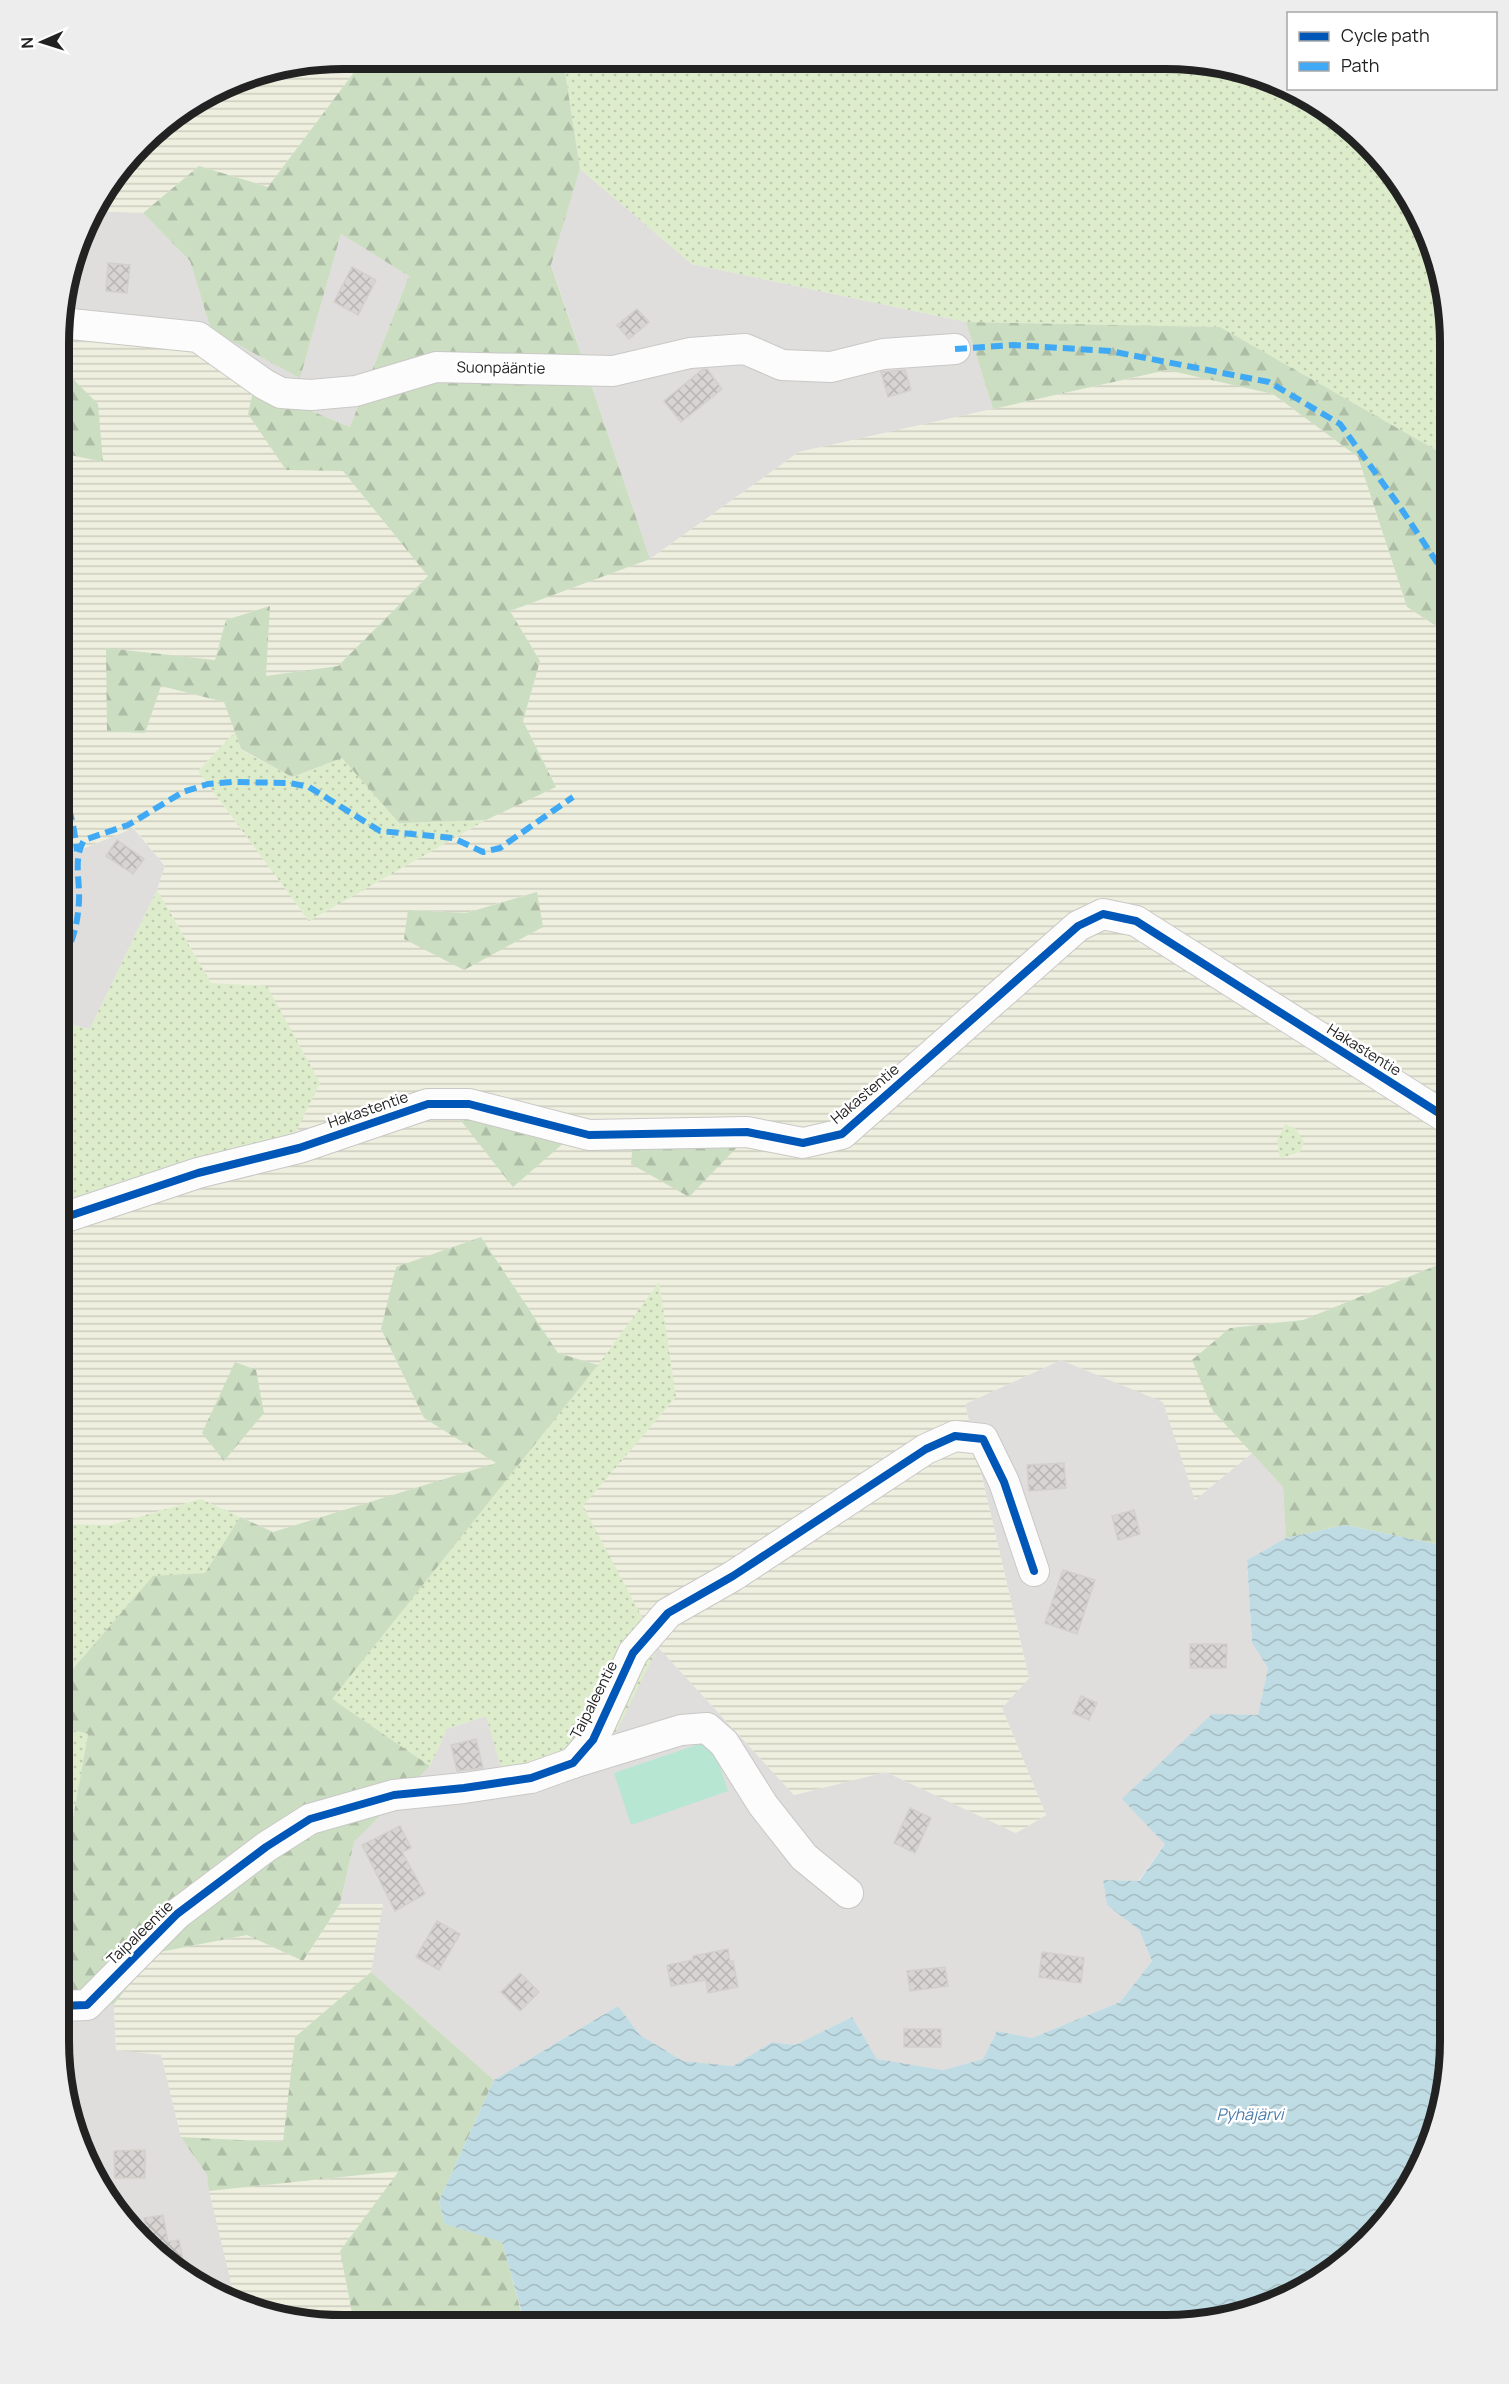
<svg xmlns="http://www.w3.org/2000/svg" width="1509" height="2384" font-family="Manrope,sans-serif">
  <style>
    .residential { fill: #dfdedc }
    .farmland { fill: url(#farmland-rules); fill-rule: evenodd }
    .grass { fill: url(#grass-dots) }
    .forest { fill: url(#forest-firs) }
    .pitch { fill: #b7e6d2 }
    .water { fill: url(#water-waves) }
    .building { fill: url(#building-cross-hatch); stroke: #d3d0cc; stroke-width: 1.5 }
    .lines { fill: none; stroke-linecap: round; stroke-linejoin: round }
    .minor-casing { stroke: #c9c8c7; stroke-width: 32 }
    .minor { stroke: #fdfcfc; stroke-width: 30 }
    .quiet { stroke: #3fa9f5; stroke-width: 6; stroke-dasharray: 12 6; stroke-linecap: butt }
    .cycleway-casing { stroke: #fff; stroke-width: 11 }
    .cycleway { stroke: #0057b8; stroke-width: 8 }
    .labels { text-anchor: middle; stroke-width: 5; stroke-linejoin: round; paint-order: stroke }
    .street-label { font-size: 15px; fill: #222; stroke: #fff }
    .water-label { font-size: 16px; font-style: italic; fill: #4a7aab; stroke: #fff }
    .rim { fill: none; stroke: #222; stroke-width: 8 }
  </style>
  <defs>
    <pattern id="farmland-rules" width="6" height="5" patternUnits="userSpaceOnUse" patternTransform="scale(1.5)"><rect width="6" height="5" fill="#efefdf"/><path d="M0 2.5h6" fill="none" stroke="#cdcdbf"/></pattern>
    <pattern id="grass-dots" width="8" height="8" patternUnits="userSpaceOnUse" patternTransform="scale(1.5)"><rect width="8" height="8" fill="#ddeccb"/><path d="M2 2h.1M6 6h.1" fill="none" stroke="#bdcaae" stroke-width="1.8" stroke-linecap="round"/></pattern>
    <pattern id="forest-firs" width="22" height="20" patternUnits="userSpaceOnUse" patternTransform="scale(1.5)"><rect width="22" height="20" fill="#cbdec1"/><path d="M5 1l3.5 6h-7zM16 11l3.5 6h-7z" fill="#aebea6"/></pattern>
    <pattern id="water-waves" width="16" height="10" patternUnits="userSpaceOnUse" patternTransform="scale(1.5)"><rect width="16" height="10" fill="#bfdbe3"/><path d="M0 5q4-4 8 0t8 0" fill="none" stroke="#a4bcc2"/></pattern>
    <pattern id="building-cross-hatch" width="8" height="8" patternUnits="userSpaceOnUse" patternTransform="scale(1.5)"><rect width="8" height="8" fill="#d7d4d2"/><path d="M0 0l8 8M0 8l8-8" fill="none" stroke="#b8b6b4"/></pattern>
  </defs>
  <rect width="100%" height="100%" fill="#f0eeeb"/>
  <!-- residential -->
  <g class="residential">
    <polygon points="580,169 692,264 966,322 993,409 799,452 650,559 551,264"/>
    <polygon points="93,211 143,213 190,261 211,330 300,377 341,234 409,276 350,427 254,387 61,340 61,306 88,217"/>
    <polygon points="133,828 165,866 157,890 90,1029 60,1022 60,858"/>
    <polygon points="1061,1360 1164,1402 1195,1500 1252,1453 1283,1487 1286,1538 1247,1560 1252,1643 1268,1668 1258,1716 1138,1881 1103,1880 1107,1905 1139,1930 1152,1961 1120,2002 1032,2038 997,2031 983,2059 943,2070 877,2059 852,2017 795,2045 772,2042 733,2066 683,2061 640,2035 618,2006 494,2080 371,1972 382,1905 340,1904 354,1842 430,1766 447,1729 486,1716 658,1647 794,1795 886,1772 1016,1833 1046,1815 1002,1708 1029,1678 965,1404"/>
    <polygon points="114,2004 116,2050 161,2054 181,2136 207,2175 236,2304 170,2267 118,2214 80,2150 59,2041 59,2006"/>
  </g>
  <!-- farmland -->
  <g class="farmland">
    <polygon points="343,59 364,59 268,187 199,166 143,213 93,211 155,129 235,80"/>
    <path d="M61 340 198 349 254 387 286 470 343 471 429 576 338 666 266 676 269 606 226 620 215 660 106 649 145 733 161 686 225 702 235 732 198 771 309 921 486 820 556 787 523 721 540 661 510 611 650 559 799 452 1168 370 1273 394 1358 457 1407 607 1450 635V1260L1303 1320 1230 1328 1213 1411 1252 1453 1195 1500 1163 1402 1061 1360 965 1404 1029 1678 1002 1708 1046 1815 1016 1833 886 1772 794 1795 658 1647 582 1506 676 1397 659 1283 598 1365 558 1353 481 1237 397 1267 381 1329 424 1418 497 1463 273 1532 201 1499 111 1525 59 1524 60 1205 267 986 211 983 157 890 165 866 134 828 60 858 61 453 103 462 72 378 61 394ZM536 892 405 939 409 910 466 913Z"/>
    <polygon points="340,1904 383,1904 371,1972 295,2037 284,2142 181,2137 161,2055 116,2050 114,2004 155,1953 247,1935 303,1961"/>
    <polygon points="400,2171 340,2251 354,2323 306,2323 236,2304 209,2191"/>
  </g>
  <!-- grass -->
  <g class="grass">
    <polygon points="563,59 1203,61 1274,80 1339,117 1391,170 1429,234 1450,343 1450,458 1220,327 966,322 692,264 580,169"/>
    <polygon points="235,732 241,750 292,777 342,758 399,823 486,820 309,921 198,771"/>
    <polygon points="157,890 211,983 267,986 320,1083 296,1132 60,1205 60,1022 90,1029"/>
    <polygon points="1285,1124 1296,1129 1304,1142 1300,1152 1280,1158 1277,1141"/>
    <polygon points="659,1282 676,1397 583,1506 658,1647 609,1747 503,1775 486,1716 447,1729 430,1766 331,1699 598,1365"/>
    <polygon points="201,1499 240,1517 205,1573 153,1577 59,1685 59,1524 111,1525"/>
    <polygon points="59,1726 88,1734 59,1897"/>
  </g>
  <!-- forest -->
  <g class="forest">
    <polygon points="364,59 563,59 580,169 551,265 650,559 510,611 540,661 523,721 556,787 486,820 399,823 342,758 292,777 241,749 224,702 161,686 145,733 107,731 106,648 215,660 226,620 270,606 266,676 338,666 428,576 343,471 286,470 248,414 254,387 350,427 409,276 341,234 300,378 211,330 190,261 143,213 199,166 268,187"/>
    <polygon points="966,322 1220,327 1450,458 1450,635 1407,607 1358,457 1273,394 1167,370 993,409"/>
    <polygon points="72,378 98,404 103,462 61,453 61,394"/>
    <polygon points="537,892 543,927 464,970 404,939 408,910 466,913"/>
    <polygon points="451,1108 581,1128 513,1187"/>
    <polygon points="634,1130 742,1142 689,1197 631,1164"/>
    <polygon points="481,1237 558,1353 598,1365 332,1699 430,1766 354,1842 340,1904 303,1961 247,1935 155,1953 114,2004 59,2006 59,1897 88,1734 59,1726 59,1685 153,1576 205,1573 240,1517 273,1532 496,1463 424,1418 381,1329 396,1267"/>
    <polygon points="1450,1260 1450,1547 1345,1525 1286,1538 1283,1487 1213,1411 1192,1360 1230,1328 1303,1320"/>
    <polygon points="235,1362 256,1370 264,1413 224,1461 202,1433"/>
    <polygon points="371,1972 494,2080 439,2201 445,2224 502,2241 523,2319 515,2324 354,2323 340,2251 399,2171 209,2191 207,2175 181,2137 283,2142 295,2037"/>
  </g>
  <!-- pitch -->
  <polygon class="pitch" points="711,1740 728,1791 631,1825 614,1773"/>
  <!-- water -->
  <polygon class="water" points="1345,1525 1450,1547 1450,2060 1435,2133 1392,2214 1339,2266 1275,2304 1166,2325 525,2324 502,2242 445,2224 439,2201 494,2080 618,2006 640,2035 683,2061 733,2066 772,2042 795,2045 852,2017 877,2059 943,2070 983,2059 997,2031 1032,2038 1120,2002 1152,1961 1139,1930 1107,1905 1103,1880 1139,1881 1165,1844 1122,1799 1212,1714 1258,1715 1268,1668 1252,1643 1247,1560 1286,1538"/>
  <!-- building -->
  <g class="building">
    <polygon points="108,263 130,265 127,293 106,291"/>
    <polygon points="352,267 376,280 358,315 334,302"/>
    <polygon points="637,309 649,322 629,339 617,325"/>
    <polygon points="703,369 707,369 722,389 681,422 664,401"/>
    <polygon points="905,370 911,390 888,397 881,372"/>
    <polygon points="117,840 144,859 133,874 106,856"/>
    <polygon points="1064,1463 1066,1488 1029,1491 1027,1465"/>
    <polygon points="1134,1510 1140,1534 1118,1540 1112,1516"/>
    <polygon points="1063,1570 1095,1580 1077,1634 1045,1623"/>
    <polygon points="1190,1644 1227,1644 1226,1668 1190,1668"/>
    <polygon points="1081,1696 1097,1703 1089,1720 1073,1713"/>
    <polygon points="476,1739 483,1768 457,1771 451,1745"/>
    <polygon points="910,1808 931,1818 915,1853 894,1843"/>
    <polygon points="400,1826 411,1848 402,1852 425,1894 395,1911 362,1845"/>
    <polygon points="437,1921 460,1934 439,1970 416,1957"/>
    <polygon points="728,1949 730,1962 733,1961 738,1987 708,1993 706,1980 671,1986 667,1965 693,1960 693,1956"/>
    <polygon points="1042,1952 1084,1958 1081,1983 1039,1977"/>
    <polygon points="945,1967 948,1986 910,1991 907,1971"/>
    <polygon points="520,1973 539,1992 520,2011 501,1992"/>
    <rect x="904" y="2029" width="37" height="18"/>
    <polygon points="145,2150 145,2178 115,2178 114,2151"/>
    <polygon points="163,2215 168,2242 179,2240 186,2276 170,2267 149,2246 144,2218"/>
  </g>
  <g class="lines">
    <!-- minor casing -->
    <g class="minor-casing">
      <g id="minor">
        <polyline points="61,323 198,337 264,384 281,393 311,395 356,391 436,367 613,371 690,353 745,349 782,365 831,367 883,354 955,349"/>
        <polyline points="60,1219 198,1173 299,1148 428,1104 469,1104 589,1135 747,1132 803,1143 842,1134 1078,926 1103,914 1136,921 1450,1120"/>
        <polyline points="573,1763 681,1730 707,1728 724,1743 763,1805 804,1857 848,1893"/>
        <polyline points="59,2006 87,2005 177,1914 266,1847 310,1819 394,1795 464,1788 531,1778 573,1763 593,1740 633,1653 668,1613 733,1576 926,1449 955,1436 983,1439 1004,1482 1034,1571"/>
      </g>
    </g>
    <!-- minor -->
    <use href="#minor" class="minor"/>
    <!-- quiet -->
    <g class="quiet">
      <polyline points="955,349 1013,345 1110,351 1269,382 1340,424 1398,504 1450,582"/>
      <path d="M60 793C71 804 75 835 77 851"/>
      <path d="M60 954 67 951C75 935 78 919 79 901 80 879 73 859 84 840L128 825 183 792 208 784 233 782 290 783 309 787 380 831 453 838 483 852 500 848 573 797"/>
    </g>
    <!-- cycleway casing -->
    <g class="cycleway-casing">
      <g id="cycleway">
        <polyline points="60,1219 198,1173 299,1148 428,1104 469,1104 589,1135 747,1132 803,1143 842,1134 1078,926 1103,914 1136,921 1450,1120"/>
        <polyline points="59,2006 87,2005 177,1914 266,1847 310,1819 394,1795 464,1788 531,1778 573,1763 593,1740 633,1653 668,1613 733,1576 926,1449 955,1436 983,1439 1004,1482 1034,1571"/>
      </g>
    </g>
    <!-- cycleway -->
    <use href="#cycleway" class="cycleway"/>
  </g>
  <g class="labels">
    <!-- street labels -->
    <g class="street-label">
      <text transform="translate(501 368) rotate(1)" y="5">Suonpääntie</text>
      <text transform="translate(1364 1050) rotate(32)" y="5">Hakastentie</text>
      <text transform="translate(865 1094) rotate(-40)" y="5">Hakastentie</text>
      <text transform="translate(368 1110) rotate(-19)" y="5">Hakastentie</text>
      <text transform="translate(594 1700) rotate(-63)" y="5">Taipaleentie</text>
      <text transform="translate(140 1933) rotate(-44)" y="5">Taipaleentie</text>
    </g>
    <!-- water labels -->
    <g class="water-label">
      <text x="1250" y="2120">Pyhäjärvi</text>
    </g>
  </g>
  <!-- crop -->
  <path d="M0 0H1509V2384H0ZM343 69H1166A274 274 0 0 1 1440 343V2041A274 274 0 0 1 1166 2315H343A274 274 0 0 1 69 2041V343A274 274 0 0 1 343 69Z" fill="#ededed" fill-rule="evenodd"/>
  <path class="rim" d="M343 69H1166A274 274 0 0 1 1440 343V2041A274 274 0 0 1 1166 2315H343A274 274 0 0 1 69 2041V343A274 274 0 0 1 343 69Z"/>
  <!-- legend -->
  <rect x="1287" y="12" width="210" height="78" fill="#ffffff" stroke="#a7a7a7" stroke-width="1.5"/>
  <rect x="1299" y="32" width="30" height="9" fill="#0057b8" stroke="#a7a7a7" stroke-width="1.5"/>
  <text x="1341" y="42" font-size="18" fill="#222222">Cycle path</text>
  <rect x="1299" y="62" width="30" height="9" fill="#3fa9f5" stroke="#a7a7a7" stroke-width="1.5"/>
  <text x="1341" y="72" font-size="18" fill="#222222">Path</text>
  <!-- north arrow -->
  <g transform="translate(42 42) rotate(267)" stroke="#ffffff" stroke-width="4.5" paint-order="stroke">
  <path d="M0-4.5L10 22L0 15L-10 22Z" fill="#222222"/>
  <text y="-9" font-size="16" font-weight="bold" text-anchor="middle" fill="#222222">N</text>
  </g>
</svg>
